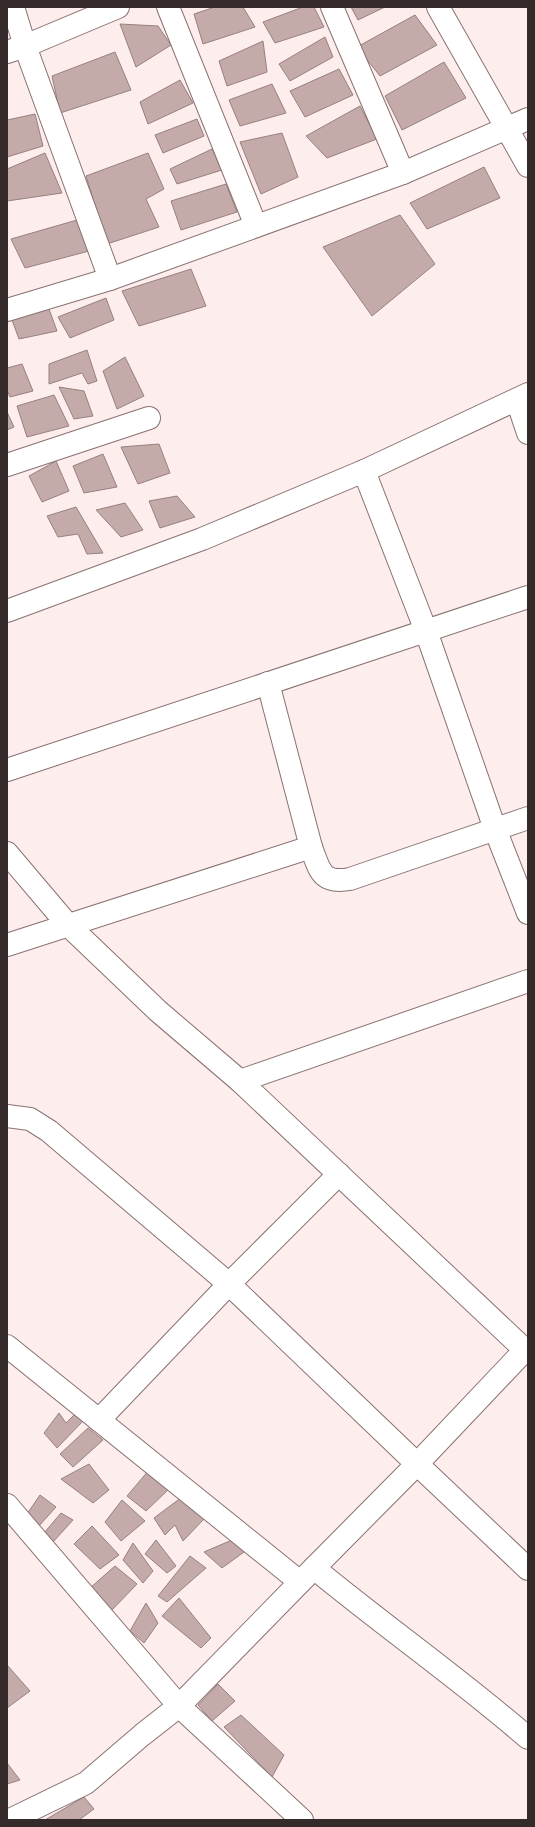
<svg xmlns="http://www.w3.org/2000/svg" width="535" height="1827" font-family="'IBM Plex Sans',sans-serif">
  <style>
    .building { fill: #c4abaa; stroke: #988080 }
    .lines { fill: none; stroke-linecap: round; stroke-linejoin: round }
    .street-casing { stroke: #897271; stroke-width: 24 }
    .secondary-casing { stroke: #897271; stroke-width: 24 }
    .street { stroke: #fff; stroke-width: 22 }
    .secondary { stroke: #fff; stroke-width: 22 }
  </style>
  <rect width="100%" height="100%" fill="#fdedec"/>
  <!-- building -->
  <g class="building">
    <polygon points="215,7 243,7 255,27 203,44 194,14"/>
    <polygon points="303,7 314,7 324,27 275,43 263,22"/>
    <polygon points="351,7 385,7 358,20"/>
    <polygon points="415,15 437,45 380,76 357,47"/>
    <polygon points="120,24 158,26 171,45 136,67"/>
    <polygon points="325,37 333,57 290,81 279,64"/>
    <polygon points="263,41 267,72 227,86 219,61"/>
    <polygon points="115,52 131,90 60,113 52,76"/>
    <polygon points="444,62 466,98 402,130 385,96"/>
    <polygon points="339,69 353,95 305,117 290,91"/>
    <polygon points="180,80 193,103 148,124 140,102"/>
    <polygon points="272,84 286,113 240,126 229,100"/>
    <polygon points="360,106 377,139 327,158 306,136"/>
    <polygon points="35,114 43,146 7,157 7,120"/>
    <polygon points="197,119 204,136 163,153 155,135"/>
    <polygon points="282,133 298,177 261,194 240,142"/>
    <polygon points="212,149 222,170 177,184 170,169"/>
    <polygon points="45,153 62,193 7,201 7,169"/>
    <polygon points="148,153 164,189 146,199 159,227 107,244 86,176"/>
    <polygon points="484,167 500,198 427,229 410,203"/>
    <polygon points="226,184 237,212 181,230 171,201"/>
    <polygon points="400,215 435,264 372,316 323,247"/>
    <polygon points="77,220 89,251 25,268 11,239"/>
    <polygon points="191,269 206,306 139,326 122,291"/>
    <polygon points="106,298 114,320 70,338 58,317"/>
    <polygon points="49,309 57,331 19,339 12,320"/>
    <polygon points="87,350 97,381 88,384 82,373 49,384 49,364"/>
    <polygon points="125,357 144,396 117,409 103,371"/>
    <polygon points="22,364 33,391 10,397 7,390 7,368"/>
    <polygon points="59,387 84,391 93,416 74,419"/>
    <polygon points="54,395 69,426 27,437 17,406"/>
    <polygon points="7,412 14,427 7,430"/>
    <polygon points="159,444 170,473 138,484 121,447"/>
    <polygon points="103,454 117,487 84,493 73,466"/>
    <polygon points="56,461 69,491 42,502 29,476"/>
    <polygon points="177,496 195,517 160,528 149,501"/>
    <polygon points="125,503 143,530 121,537 96,510"/>
    <polygon points="76,507 103,553 87,554 78,534 58,537 47,516"/>
    <polygon points="59,1413 66,1423 76,1413 84,1420 57,1448 44,1433"/>
    <polygon points="88,1428 103,1440 73,1467 60,1454"/>
    <polygon points="89,1464 109,1490 93,1503 61,1479"/>
    <polygon points="149,1470 170,1488 146,1511 127,1496"/>
    <polygon points="40,1495 56,1507 38,1527 27,1514"/>
    <polygon points="182,1497 205,1518 183,1541 175,1525 165,1535 154,1518"/>
    <polygon points="122,1500 145,1521 121,1541 105,1522"/>
    <polygon points="61,1513 73,1520 53,1542 44,1533"/>
    <polygon points="92,1526 119,1555 100,1569 74,1544"/>
    <polygon points="156,1540 176,1566 167,1573 145,1554"/>
    <polygon points="232,1540 244,1552 222,1568 204,1552"/>
    <polygon points="133,1543 153,1571 143,1583 123,1560"/>
    <polygon points="190,1556 206,1568 167,1602 158,1596"/>
    <polygon points="115,1566 137,1584 110,1612 90,1588"/>
    <polygon points="179,1598 211,1638 201,1648 162,1616"/>
    <polygon points="146,1603 158,1623 144,1643 130,1631"/>
    <polygon points="7,1665 30,1691 7,1708"/>
    <polygon points="218,1684 235,1701 212,1721 198,1705"/>
    <polygon points="241,1715 284,1755 272,1777 224,1727"/>
    <polygon points="7,1763 20,1780 7,1784"/>
    <polygon points="84,1797 94,1809 79,1820 45,1820"/>
  </g>
  <g class="lines">
    <!-- street casing -->
    <g class="street-casing">
      <g id="street">
        <polyline points="168,7 256,226"/>
        <polyline points="332,7 403,173"/>
        <polyline points="438,7 528,166"/>
        <polyline points="7,52 25,46 13,7"/>
        <polyline points="110,279 25,46 118,7"/>
        <polyline points="7,310 110,279 403,173 528,119"/>
        <polyline points="517,400 528,433"/>
        <polyline points="7,465 149,418"/>
        <polyline points="364,471 426,631 495,829 528,913"/>
        <polyline points="7,611 202,539 364,471 528,394"/>
        <polyline points="7,770 528,597"/>
        <path d="M311 847C320 871 321 884 350 879L528 818"/>
        <polyline points="7,853 68,925 158,1011 240,1081 525,1350 417,1464 314,1568 179,1706 142,1735 86,1783 10,1820"/>
        <polyline points="7,945 311,847 268,683"/>
        <polyline points="240,1081 528,981"/>
        <polyline points="7,1116 30,1119 49,1131 229,1284 417,1464 528,1569"/>
        <polyline points="7,1346 300,1582"/>
        <polyline points="99,1420 229,1284 339,1174"/>
        <path d="M314 1568C384 1626 459 1678 528 1738"/>
      </g>
    </g>
    <!-- secondary casing -->
    <g class="secondary-casing">
      <polyline id="secondary" points="7,1505 179,1706 302,1820"/>
    </g>
    <!-- street -->
    <use href="#street" class="street"/>
    <!-- secondary -->
    <use href="#secondary" class="secondary"/>
  </g>
  <!-- border -->
  <rect width="535" height="1827" fill="none" stroke="#342a2a" stroke-width="16"/>
</svg>
